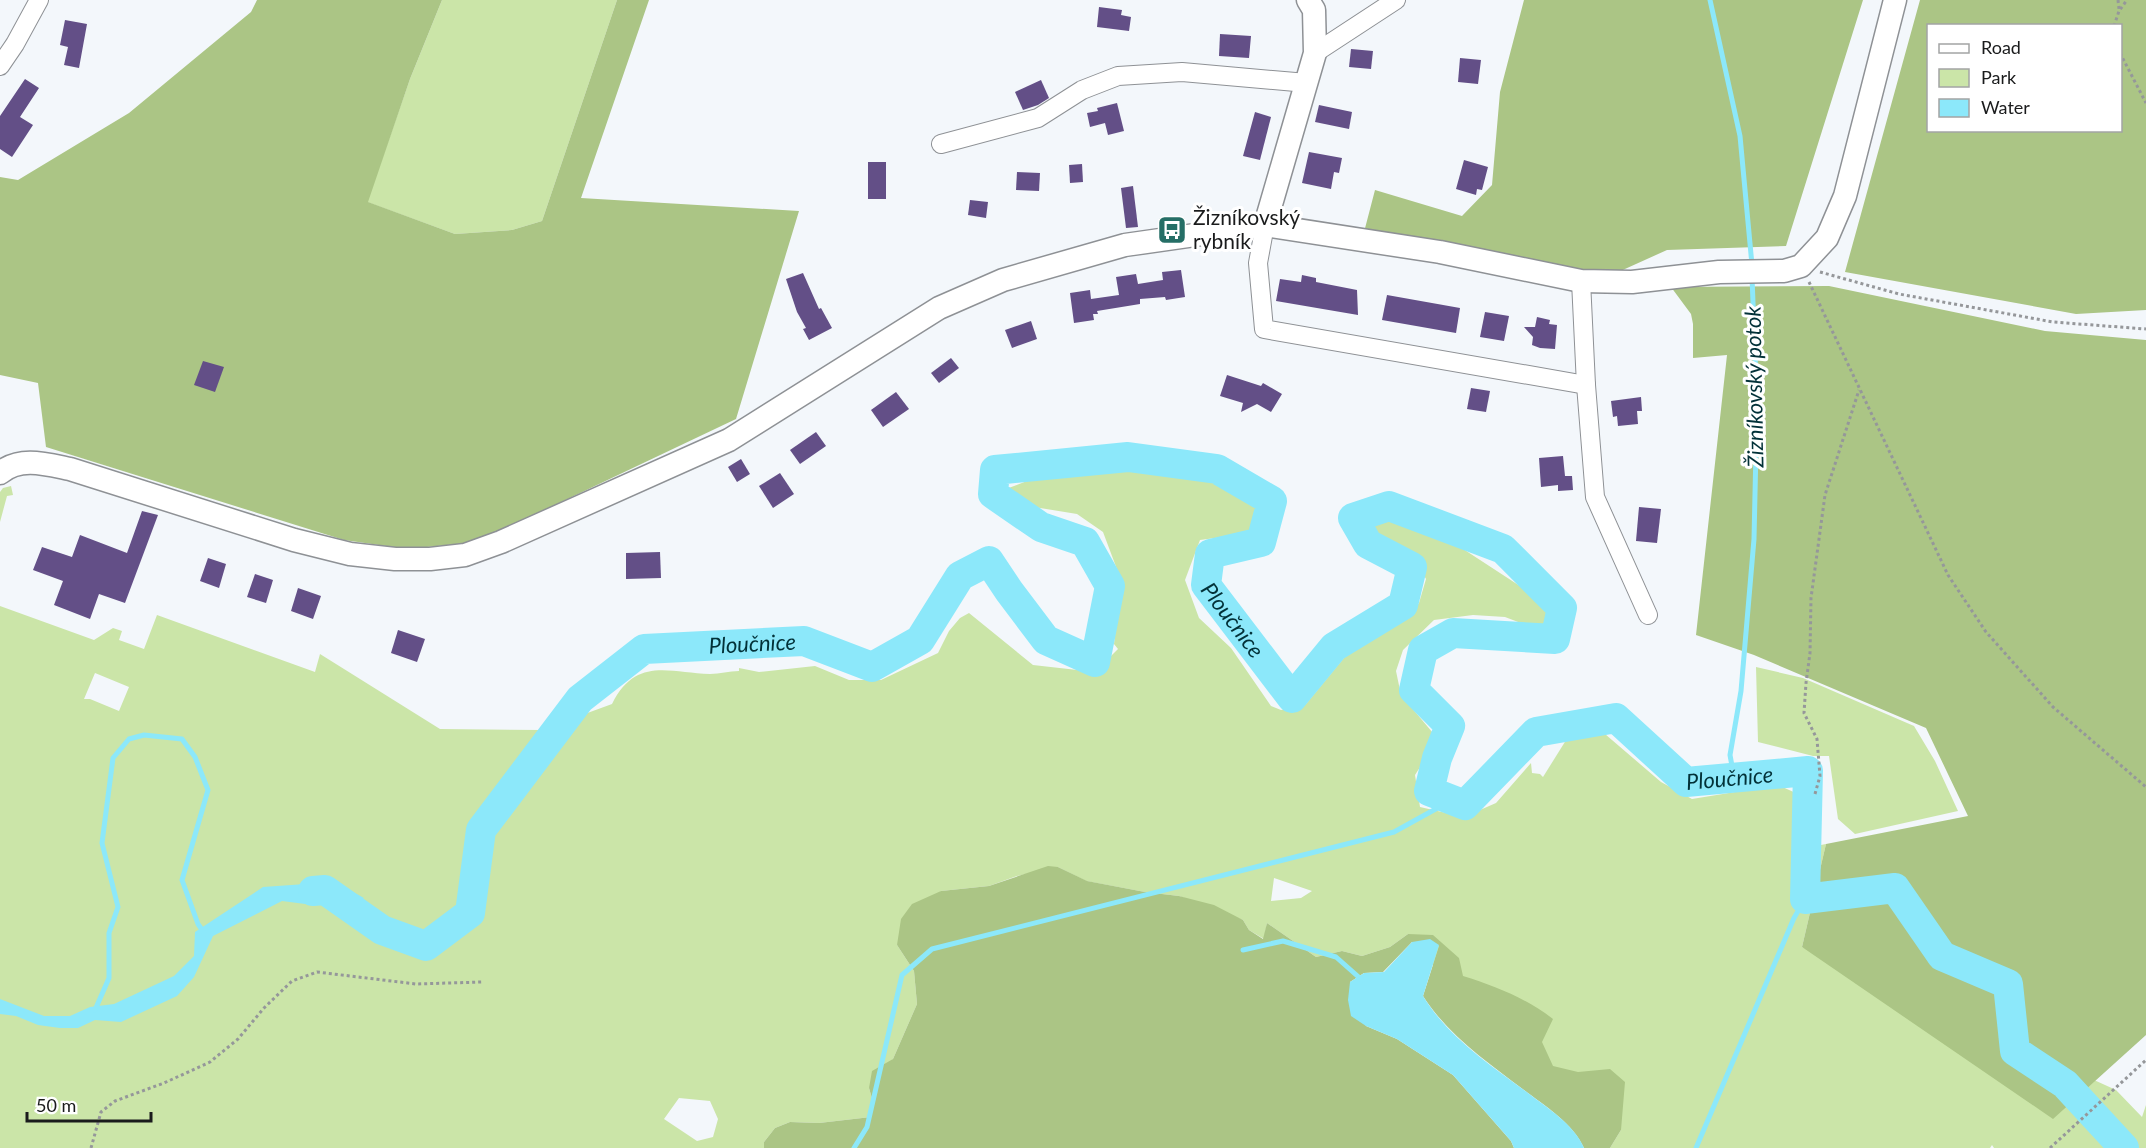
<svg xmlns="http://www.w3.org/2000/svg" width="2146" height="1148" font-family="Lato,sans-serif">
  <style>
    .green { fill: #cbe5a8; fill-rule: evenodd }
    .forest { fill: #abc585; fill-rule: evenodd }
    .water { fill: #8ce8fa }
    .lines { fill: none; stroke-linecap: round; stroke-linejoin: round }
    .stream { stroke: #8ce8fa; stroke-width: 5 }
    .river { stroke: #8ce8fa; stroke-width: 30 }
    .building { fill: #634f87 }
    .minor-casing { stroke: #8e9195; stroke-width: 20 }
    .tertiary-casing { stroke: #8e9195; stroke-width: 25 }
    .path { stroke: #95979a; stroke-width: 3; stroke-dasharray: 3 3; stroke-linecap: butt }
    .minor { stroke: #fff; stroke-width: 18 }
    .tertiary { stroke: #fff; stroke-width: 22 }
    .labels { text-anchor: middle; stroke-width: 6; stroke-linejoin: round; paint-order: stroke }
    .poi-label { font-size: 21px; fill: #1a1b1c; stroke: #fff; text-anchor: start }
    .water-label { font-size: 22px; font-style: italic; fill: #023138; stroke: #fff }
  </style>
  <rect width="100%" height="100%" fill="#f3f7fb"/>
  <!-- green -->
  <g class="green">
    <polygon points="442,0 617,0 542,221 512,230 455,234 367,202 410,79"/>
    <path d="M1186 467 1268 511 1267 519 1245 534 1200 540 1185 580 1199 618 1231 648 1271 706 1281 710 1306 704 1362 636 1410 615 1419 603 1426 579 1414 558 1367 530 1373 519 1431 528 1543 601 1553 627 1547 633 1505 617 1473 615 1434 620 1403 650 1396 671 1401 695 1438 739 1415 775 1420 807 1464 817 1496 803 1531 763 1532 773 1540 774 1543 777 1568 737 1598 728 1661 782 1692 799 1778 785 1798 794 1805 840 1800 849 1826 844 1802 947 2116 1090 2142 1117 2146 1105V1148H1994L1992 1145 1990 1148H1610L1621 1130 1537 1097 1408 934 1390 947 1362 956 1342 951 1316 957 1267 923 1264 939 1249 930 1243 920 1179 896 1145 892 1086 881 1058 867 1017 876 989 886 941 891 897 945 914 971 917 1004 893 1059 869 1088 873 1102 871 1117 819 1123 790 1122 775 1128 764 1142V1148H0V606L94 640 113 628 122 631 119 640 144 649 157 615 315 672 320 654 440 729 541 730 612 704C636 656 669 673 710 674 720 674 729 671 739 671V668L759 672 815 666 849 680H881L938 653 949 631 960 618 969 613 1033 665 1095 672 1118 649 1114 644 1121 580 1103 532 1077 514 1034 507 1006 489 1040 476ZM95 673 129 687 119 711 90 699H84ZM1274 878 1277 879 1312 891 1301 898 1271 901ZM679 1098 710 1101 718 1119 713 1137 697 1141 664 1119Z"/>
    <polygon points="11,486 13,495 7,496 0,522 0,492 3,488"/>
    <polygon points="1756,667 1803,678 1914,726 1935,761 1958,811 1855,834 1838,819 1829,756 1813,756 1758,742"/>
  </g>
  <!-- forest -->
  <g class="forest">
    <polygon points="257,0 442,0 410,79 368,202 455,234 512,230 542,221 617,0 649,0 581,198 799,211 736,419 477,542 407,549 344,540 46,447 38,383 0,375 0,177 18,180 129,113 251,12"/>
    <polygon points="1524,0 1863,0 1786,246 1667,250 1605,278 1363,236 1375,190 1462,216 1492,185 1500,92"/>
    <path d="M1920 0H2146V310L2076 314 1845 272ZM1928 26H2120V130H1928Z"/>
    <polygon points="1829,286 2045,331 2146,340 2146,1035 2053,1119 1802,947 1826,844 1968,816 1926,728 1754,655 1696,635 1727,355 1693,358 1693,324 1691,314 1671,287"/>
    <path d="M1048 866 1058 867 1087 881 1145 892 1179 896 1214 905 1243 920 1249 930 1263 939 1267 923 1316 957 1342 951 1362 956 1390 947 1408 934 1433 935 1459 958 1463 976C1495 986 1526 998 1553 1019L1542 1042 1553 1066 1578 1072 1610 1069 1625 1082 1621 1130 1610 1148H1584C1573 1123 1545 1106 1524 1090 1487 1062 1448 1035 1423 996L1439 946 1412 942 1383 972 1364 973 1350 982 1366 1026 1397 1039 1453 1075 1511 1141 1514 1148H764V1142L775 1128 790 1122 819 1123 871 1117 873 1102 869 1088 872 1071 893 1059 917 1004 914 971 897 945 901 919 912 904 941 891 989 886Z"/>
  </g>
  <!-- water -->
  <g class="water">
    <polygon points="334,882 364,898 344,909 322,901 313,905 282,901 213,936 194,977 177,996 121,1022 95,1020 78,1028 60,1028 38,1025 16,1016 0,1014 0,999 44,1016 70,1016 90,1007 114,1004 174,976 194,956 195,932 263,887"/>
    <path d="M1430 939 1439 945 1423 996C1448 1037 1490 1065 1528 1093 1547 1108 1574 1124 1584 1148H1514L1511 1141 1453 1075 1397 1039 1366 1026 1351 1016 1348 1000 1350 982 1364 973 1384 972 1412 942Z"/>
  </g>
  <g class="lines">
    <!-- stream -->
    <g class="stream">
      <polyline points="1710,0 1740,136 1752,265"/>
      <polyline points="1734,777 1730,755 1741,691 1754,539 1757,404 1752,277"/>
      <polyline points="1243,950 1283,941 1336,957 1362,980"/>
      <polyline points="95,1010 109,978 109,933 118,907 102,843 113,758 129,739 144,735 182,739 195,757 208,790 182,880 198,924 205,934"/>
      <polyline points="854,1148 867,1127 902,975 932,949 1394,832 1452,800"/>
      <polyline points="1696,1148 1794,918 1805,899"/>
    </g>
    <!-- river -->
    <path class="river" id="s1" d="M313 891 325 890 382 930 426 946 470 913 481 830 580 699 644 649 804 641 872 667 920 640 960 576 989 561 1009 591 1046 640 1095 662 1110 586 1085 542 1041 527 993 494 995 470 1128 457 1217 469 1272 501 1261 542 1210 554 1206 585 1292 698 1334 647 1403 605 1412 567 1368 544 1353 518 1389 506 1503 549 1562 608 1555 639 1453 633 1423 650 1414 690 1450 726 1437 758 1429 791 1465 805 1536 732 1616 718 1686 782 1808 771 1805 899 1895 888 1942 956 2008 984 2015 1051 2065 1084 2124 1148"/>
  </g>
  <!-- building -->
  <g class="building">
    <polygon points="1099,7 1122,10 1121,15 1131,17 1129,31 1097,27"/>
    <polygon points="65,20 87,24 79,68 64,65 68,47 60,45"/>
    <polygon points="1220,34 1251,36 1249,58 1219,56"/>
    <polygon points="1351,49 1373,51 1371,69 1349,67"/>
    <polygon points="1460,58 1481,60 1478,84 1458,82"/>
    <polygon points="25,79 39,88 20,117 33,125 12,157 0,149 0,116"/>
    <polygon points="1041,80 1049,98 1038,105 1023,110 1015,92"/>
    <polygon points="1117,103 1124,131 1108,135 1105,123 1090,127 1087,113 1098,111 1097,108"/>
    <polygon points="1319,105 1352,112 1349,129 1315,122"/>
    <polygon points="1255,112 1271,117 1260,160 1243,156"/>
    <polygon points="1309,152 1342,158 1339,173 1334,172 1331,189 1302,183"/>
    <polygon points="1464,160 1488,167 1482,190 1477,189 1476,195 1456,189"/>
    <rect x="868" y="162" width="18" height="37"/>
    <polygon points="1082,164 1083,182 1070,183 1069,165"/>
    <polygon points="1017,172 1040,173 1039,191 1016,190"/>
    <polygon points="1133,186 1138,227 1126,228 1121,188"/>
    <polygon points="970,200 988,202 986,218 968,215"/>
    <polygon points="1181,270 1185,297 1166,300 1165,297 1140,299 1140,304 1097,311 1098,314 1093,314 1094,320 1074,323 1070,293 1090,290 1091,299 1119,295 1116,277 1136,274 1138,284 1163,280 1162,272"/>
    <polygon points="803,273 819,309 821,308 832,328 809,340 803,329 806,328 797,312 786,279"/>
    <polygon points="1302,275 1316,278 1316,282 1357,290 1358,315 1276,301 1280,279 1301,282"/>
    <polygon points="1387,295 1460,308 1456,333 1382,320"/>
    <polygon points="1485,312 1509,316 1504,341 1480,337"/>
    <polygon points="1537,317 1550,320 1549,324 1557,325 1555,349 1540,348 1532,345 1533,337 1524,327 1535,327"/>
    <polygon points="1031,321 1037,339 1012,348 1005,330"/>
    <polygon points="951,358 959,368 939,383 931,373"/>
    <polygon points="203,361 224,367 215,392 194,385"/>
    <polygon points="1227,375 1261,386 1263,383 1282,394 1271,412 1257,404 1241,412 1243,403 1220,396"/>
    <polygon points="1471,388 1490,391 1486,412 1467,409"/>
    <polygon points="896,392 909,409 883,427 871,410"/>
    <polygon points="1641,397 1642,411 1637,411 1638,424 1618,426 1617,416 1613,417 1611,401"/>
    <polygon points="816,432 826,446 800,464 790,450"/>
    <polygon points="1563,456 1565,476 1572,476 1573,490 1558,491 1558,485 1541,487 1539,458"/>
    <polygon points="741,459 750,474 737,482 728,467"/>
    <polygon points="780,473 794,494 773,508 759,486"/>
    <polygon points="1639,507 1661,509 1657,543 1636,541"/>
    <polygon points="142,511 158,515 125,603 99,594 90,619 54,605 63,581 33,570 42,547 72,557 80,535 127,553"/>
    <polygon points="660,552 661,578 626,579 626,553"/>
    <polygon points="208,558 226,564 219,588 200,581"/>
    <polygon points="255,574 273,580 266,603 247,597"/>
    <polygon points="298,588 321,596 313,619 291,611"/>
    <polygon points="398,630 425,639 417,662 391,653"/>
  </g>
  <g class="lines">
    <!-- minor casing -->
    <g class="minor-casing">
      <g id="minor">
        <polyline points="1315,53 1396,0"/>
        <polyline points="0,66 15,44 39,0"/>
        <polyline points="941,144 1038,118 1082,90 1118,76 1182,72 1307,83"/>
        <polyline points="1265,225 1258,263 1264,329 1586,385"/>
        <polyline points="1581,281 1586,385 1595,497 1648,615"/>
      </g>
    </g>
    <!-- tertiary casing -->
    <g class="tertiary-casing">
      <g id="tertiary">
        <polyline points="1265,225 1440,252 1581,281 1632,282 1719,272 1784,271 1801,266 1827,238 1845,196 1895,0"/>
        <path d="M0 473C20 456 46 464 70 469L294 540 350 554 395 559H430L465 555 501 542 729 440 939 308 1003 280 1125 245 1265 225 1315 53 1314 10 1308 0"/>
      </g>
    </g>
    <!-- path -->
    <g class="path">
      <polyline points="2118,0 2119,9"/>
      <polyline points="2114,26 2119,11 2127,0"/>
      <polyline points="2120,53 2146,103"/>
      <polyline points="1820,272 1899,294 2053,322 2146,329"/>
      <polyline points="1809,282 1948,575 1986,632 2053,707 2146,787"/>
      <polyline points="1815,794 1820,776 1817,739 1804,713 1806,683 1810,653 1811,598 1825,495 1859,390"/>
      <polyline points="91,1148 101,1112 115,1101 164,1083 210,1062 238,1039 264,1008 292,981 317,972 416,984 482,982"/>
      <polyline points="2050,1148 2146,1060"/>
    </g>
    <!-- minor -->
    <use href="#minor" class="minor"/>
    <!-- tertiary -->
    <use href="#tertiary" class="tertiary"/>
  </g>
  <!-- icons -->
  <defs>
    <g id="bus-square" transform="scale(1.5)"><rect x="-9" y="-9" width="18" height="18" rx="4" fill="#256e66" stroke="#fff"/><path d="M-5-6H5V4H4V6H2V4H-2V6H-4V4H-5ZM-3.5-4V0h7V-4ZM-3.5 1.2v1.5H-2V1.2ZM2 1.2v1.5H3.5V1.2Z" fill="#fff"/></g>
  </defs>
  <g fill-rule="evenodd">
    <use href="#bus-square" x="1172" y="230"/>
  </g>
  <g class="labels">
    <!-- poi labels -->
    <g class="poi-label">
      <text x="1193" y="225">Žizníkovský<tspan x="1193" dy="24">rybník</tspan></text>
    </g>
    <!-- water labels -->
    <g class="water-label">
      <text transform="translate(1754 387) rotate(-91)" y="8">Žizníkovský potok</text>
      <text dy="8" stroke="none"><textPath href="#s1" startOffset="1774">Ploučnice</textPath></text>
      <text dy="8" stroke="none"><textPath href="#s1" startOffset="621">Ploučnice</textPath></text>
      <text dy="8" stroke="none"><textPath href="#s1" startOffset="3070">Ploučnice</textPath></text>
    </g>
  </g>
  <!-- legend -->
  <rect x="1927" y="24" width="195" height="108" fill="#ffffff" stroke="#a3a4a4" stroke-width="1.5"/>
  <rect x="1939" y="44" width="30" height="9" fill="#ffffff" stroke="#a3a4a4" stroke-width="1.5"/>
  <text x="1981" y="54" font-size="18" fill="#1a1b1c">Road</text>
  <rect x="1939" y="69" width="30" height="18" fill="#cbe5a8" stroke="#a3a4a4" stroke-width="1.5"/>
  <text x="1981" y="84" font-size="18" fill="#1a1b1c">Park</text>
  <rect x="1939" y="99" width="30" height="18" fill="#8ce8fa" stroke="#a3a4a4" stroke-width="1.5"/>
  <text x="1981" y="114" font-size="18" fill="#1a1b1c">Water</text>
  <!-- scale -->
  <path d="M27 1112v9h124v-9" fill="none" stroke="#1a1b1c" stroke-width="3"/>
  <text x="36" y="1112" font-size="18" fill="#1a1b1c" stroke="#ffffff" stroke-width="4.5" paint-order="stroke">50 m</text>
</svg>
